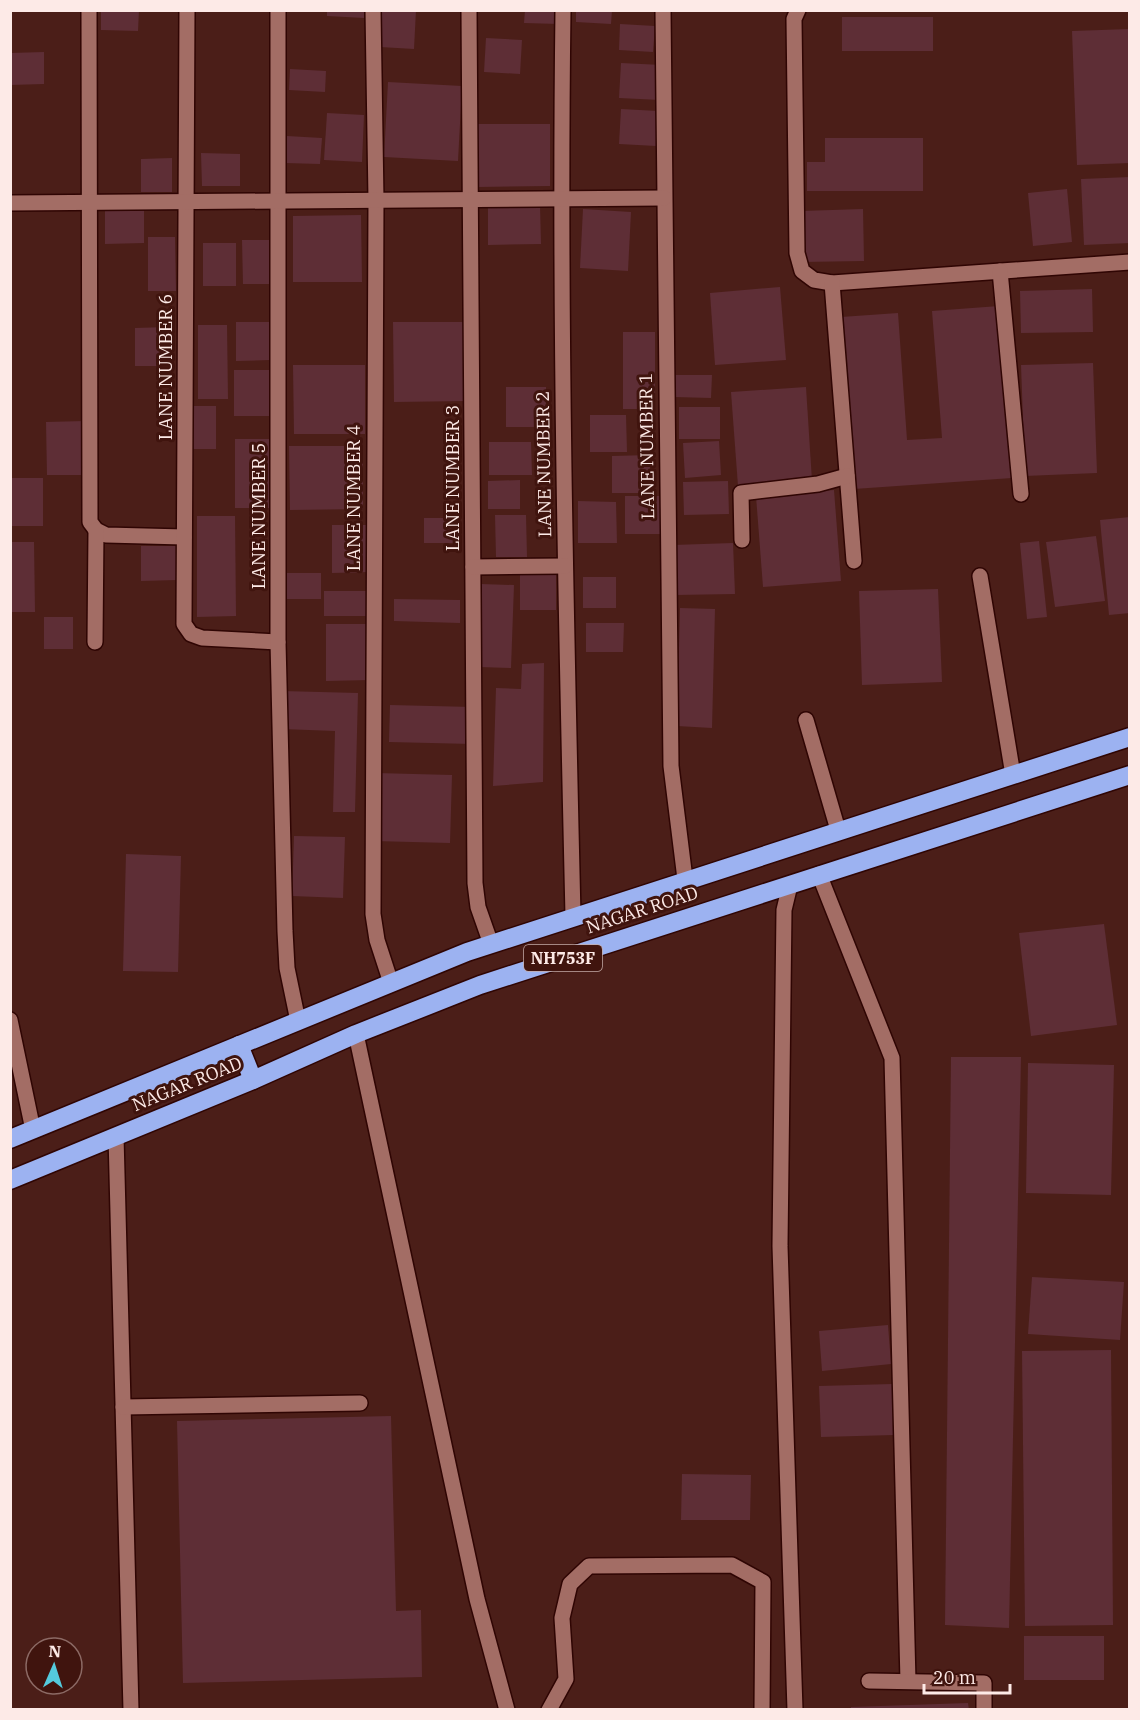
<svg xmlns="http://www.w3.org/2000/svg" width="1140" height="1720" font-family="'IBM Plex Serif',serif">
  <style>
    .building { fill: #5e2e36 }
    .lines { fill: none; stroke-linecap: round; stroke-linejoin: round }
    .minor-casing { stroke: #2f0503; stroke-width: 18 }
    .highway-casing { stroke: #2f0503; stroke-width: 21 }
    .minor { stroke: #a36d65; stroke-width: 15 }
    .highway { stroke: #9cb2f1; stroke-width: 18 }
    .labels { text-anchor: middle; stroke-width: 6; stroke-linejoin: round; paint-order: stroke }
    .shield { fill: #40140e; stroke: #c4aaa6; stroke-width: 1.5 }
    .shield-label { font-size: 16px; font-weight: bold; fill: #fdeae7 }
    .street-label { font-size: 18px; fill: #fdeae7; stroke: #40140e }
  </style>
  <rect width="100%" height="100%" fill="#4b1e18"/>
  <!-- building -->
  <g class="building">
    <polygon points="101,10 139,10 138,31 101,30"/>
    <polygon points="327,10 365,10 364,18 327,16"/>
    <polygon points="382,10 416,10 414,49 380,47"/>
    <polygon points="525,10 560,10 559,24 524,23"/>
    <polygon points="576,10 612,10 611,24 576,22"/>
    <rect x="842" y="17" width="91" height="34"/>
    <polygon points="620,24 655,26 653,52 619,50"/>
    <polygon points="1130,29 1130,163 1077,165 1072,31"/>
    <polygon points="486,38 522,40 520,74 484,72"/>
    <polygon points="44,52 44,84 10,85 10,53"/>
    <polygon points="621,63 662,65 660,100 619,98"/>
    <polygon points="290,69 326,71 325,92 289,90"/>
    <polygon points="388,82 462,86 458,161 384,157"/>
    <polygon points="621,109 658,111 656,146 619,144"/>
    <polygon points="327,113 364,115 362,162 324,160"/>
    <polygon points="478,124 550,124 550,186 478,187"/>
    <polygon points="287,136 322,138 320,164 285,163"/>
    <polygon points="825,138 923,138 923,191 807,191 807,162 825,162"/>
    <polygon points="201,153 240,154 240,186 202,186"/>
    <polygon points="172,158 172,192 141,192 141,159"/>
    <polygon points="1130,177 1130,243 1084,245 1081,179"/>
    <polygon points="1067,189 1072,242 1033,246 1028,193"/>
    <polygon points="488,205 540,205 541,244 488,245"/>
    <polygon points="105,208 144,208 144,243 105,244"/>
    <polygon points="583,209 631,212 628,271 580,268"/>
    <polygon points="863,209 864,261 801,262 801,211"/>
    <polygon points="361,215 362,282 293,282 293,216"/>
    <polygon points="148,237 175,237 176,291 148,291"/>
    <polygon points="242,240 275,240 275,284 243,284"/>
    <rect x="203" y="243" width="33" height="43"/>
    <polygon points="780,287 786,360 715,365 710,293"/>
    <polygon points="1092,289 1093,332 1021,333 1020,291"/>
    <polygon points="999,306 1012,478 854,489 841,317 898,313 907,440 942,438 932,311"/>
    <polygon points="236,322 271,322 270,360 236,361"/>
    <polygon points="393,322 467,322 468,401 394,402"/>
    <polygon points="198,325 227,325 228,399 198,399"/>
    <polygon points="168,327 169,366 135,366 135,328"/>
    <rect x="623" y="332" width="32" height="77"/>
    <polygon points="1093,363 1097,473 1025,476 1021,365"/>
    <polygon points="293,365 365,365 365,434 294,434"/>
    <rect x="234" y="370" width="41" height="46"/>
    <polygon points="674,375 712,375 711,398 674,397"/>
    <rect x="506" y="387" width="40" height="40"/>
    <polygon points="806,387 812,481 738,486 731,392"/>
    <rect x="187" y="406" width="29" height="43"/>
    <rect x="679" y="407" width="41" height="32"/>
    <polygon points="590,415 626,415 627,452 590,452"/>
    <polygon points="85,421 85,475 47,475 46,422"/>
    <rect x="235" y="439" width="36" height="69"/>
    <polygon points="719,441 721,475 685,478 683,443"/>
    <polygon points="489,442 531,442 532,475 489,475"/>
    <polygon points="289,446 363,446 363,509 290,510"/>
    <polygon points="650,455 650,493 612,493 612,456"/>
    <rect x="10" y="478" width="33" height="48"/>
    <polygon points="520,480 520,509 488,509 488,481"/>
    <polygon points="728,481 729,514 684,515 683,482"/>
    <polygon points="834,490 841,581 763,587 756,496"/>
    <polygon points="625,496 663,496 664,534 625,534"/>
    <polygon points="578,501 616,502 617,543 578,543"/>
    <polygon points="495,515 526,515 527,557 496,557"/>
    <polygon points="197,516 235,516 236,616 197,617"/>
    <polygon points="1130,517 1130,613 1109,615 1100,520"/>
    <rect x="424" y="518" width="35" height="25"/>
    <polygon points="332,525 369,525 369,572 332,573"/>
    <polygon points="1096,536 1105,601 1055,607 1046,542"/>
    <polygon points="1039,541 1047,617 1027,619 1020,543"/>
    <polygon points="10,542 34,542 35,612 10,612"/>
    <polygon points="733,543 735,594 675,595 673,545"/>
    <polygon points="141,546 177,546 177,580 141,581"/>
    <rect x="520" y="570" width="36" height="40"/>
    <rect x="285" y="573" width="36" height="26"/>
    <rect x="583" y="577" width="33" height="31"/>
    <polygon points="481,584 514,585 511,668 479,667"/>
    <polygon points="938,589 942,682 862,685 859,591"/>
    <rect x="324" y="591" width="42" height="25"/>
    <polygon points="394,599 460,600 460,623 394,621"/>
    <polygon points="680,608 715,609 712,728 677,726"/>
    <rect x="44" y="617" width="29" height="32"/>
    <polygon points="586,623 624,623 623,652 586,652"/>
    <polygon points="326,624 370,624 370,680 326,681"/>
    <polygon points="544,663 543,782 493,786 496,688 521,689 522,664"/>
    <polygon points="282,691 358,693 355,812 333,812 335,731 282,729"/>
    <polygon points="390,705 473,707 472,744 389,742"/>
    <polygon points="376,773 452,775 450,843 374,841"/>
    <polygon points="294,836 345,837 343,898 292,896"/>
    <polygon points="126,854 181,856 178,972 123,971"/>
    <polygon points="1104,924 1117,1025 1031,1036 1019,933"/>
    <polygon points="951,1057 1021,1057 1009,1628 945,1625"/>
    <polygon points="1028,1063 1114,1065 1111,1195 1026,1193"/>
    <polygon points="1032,1277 1124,1282 1120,1340 1028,1334"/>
    <polygon points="888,1325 891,1364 822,1371 819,1331"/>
    <polygon points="1111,1350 1113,1625 1025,1626 1022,1351"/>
    <polygon points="892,1384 894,1435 821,1437 819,1386"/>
    <polygon points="391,1416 396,1611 421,1610 422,1677 183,1683 177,1421"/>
    <polygon points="682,1474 751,1475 750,1520 681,1520"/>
    <rect x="1024" y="1636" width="80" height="44"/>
    <polygon points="968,1703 969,1710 851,1710 851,1707"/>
  </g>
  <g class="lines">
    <!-- minor casing -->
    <g class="minor-casing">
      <g id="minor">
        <polyline points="89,10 90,522 96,530 106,535 184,537"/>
        <polyline points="187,10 184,624 191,634 202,638 278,642"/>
        <polyline points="278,10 278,642 285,931 287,968 298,1021"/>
        <polyline points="373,10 376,200 373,914 377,940 391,983"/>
        <polyline points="469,10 475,883 478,907 491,944"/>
        <path d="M563 10C559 313 566 614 573 916"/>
        <polyline points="663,10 671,766 685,879"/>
        <polyline points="798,10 794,19 797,253 802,271 814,280 832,283 1130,262"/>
        <polyline points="10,203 664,198"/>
        <polyline points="1000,271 1021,494"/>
        <polyline points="832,283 854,561"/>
        <polyline points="742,540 741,493 818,484 847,476"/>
        <polyline points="473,567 565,566"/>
        <polyline points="980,576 1013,775"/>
        <polyline points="95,642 96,530"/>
        <polyline points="806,720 838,830"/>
        <polyline points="819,874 892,1058 908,1681"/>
        <polyline points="790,885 784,910 780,1246 795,1710"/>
        <polyline points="10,1020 33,1130"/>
        <polyline points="356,1034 477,1599 507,1710"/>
        <polyline points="116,1136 131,1710"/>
        <polyline points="123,1407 360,1403"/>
        <polyline points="869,1681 984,1683 984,1710"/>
        <polyline points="549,1710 566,1679 562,1618 570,1584 589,1566 732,1565 763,1582 762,1710"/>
      </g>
    </g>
    <!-- highway casing -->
    <g class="highway-casing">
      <g id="highway">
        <polyline points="239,1045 253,1080"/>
        <polyline points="10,1139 467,952 1130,737"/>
        <polyline points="10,1180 253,1080 356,1034 480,985 1130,775"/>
      </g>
    </g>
    <!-- minor -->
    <use href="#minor" class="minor"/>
    <!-- highway -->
    <use href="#highway" class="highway"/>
  </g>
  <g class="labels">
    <!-- shield labels -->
    <rect class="shield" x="524" y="945" width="78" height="26" rx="4.5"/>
    <g class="shield-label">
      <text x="563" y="964">NH753F</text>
    </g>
    <!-- street labels -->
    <g class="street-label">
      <text transform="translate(166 367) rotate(-90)" y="6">LANE NUMBER 6</text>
      <text transform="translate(647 446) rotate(-91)" y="6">LANE NUMBER 1</text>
      <text transform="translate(544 464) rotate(-91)" y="6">LANE NUMBER 2</text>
      <text transform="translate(453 478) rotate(-90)" y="6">LANE NUMBER 3</text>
      <text transform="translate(354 498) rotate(-90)" y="6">LANE NUMBER 4</text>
      <text transform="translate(259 516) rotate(-90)" y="6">LANE NUMBER 5</text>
      <text transform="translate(642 910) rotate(-18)" y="6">NAGAR ROAD</text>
      <text transform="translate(187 1084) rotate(-22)" y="6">NAGAR ROAD</text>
    </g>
  </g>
  <!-- border -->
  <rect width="1140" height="1720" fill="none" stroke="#fdeae7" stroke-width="24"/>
  <!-- north arrow -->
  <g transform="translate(54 1666) rotate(3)"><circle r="28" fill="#40140e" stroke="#8c6a65" stroke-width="1.5"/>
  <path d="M0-4.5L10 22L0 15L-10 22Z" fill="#54cadd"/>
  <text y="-9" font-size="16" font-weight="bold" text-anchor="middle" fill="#fdeae7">N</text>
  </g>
  <!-- scale -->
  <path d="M924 1684v9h86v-9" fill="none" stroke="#fdeae7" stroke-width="3"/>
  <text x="933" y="1684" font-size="18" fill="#fdeae7" stroke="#40140e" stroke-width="4.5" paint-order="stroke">20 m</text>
</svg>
